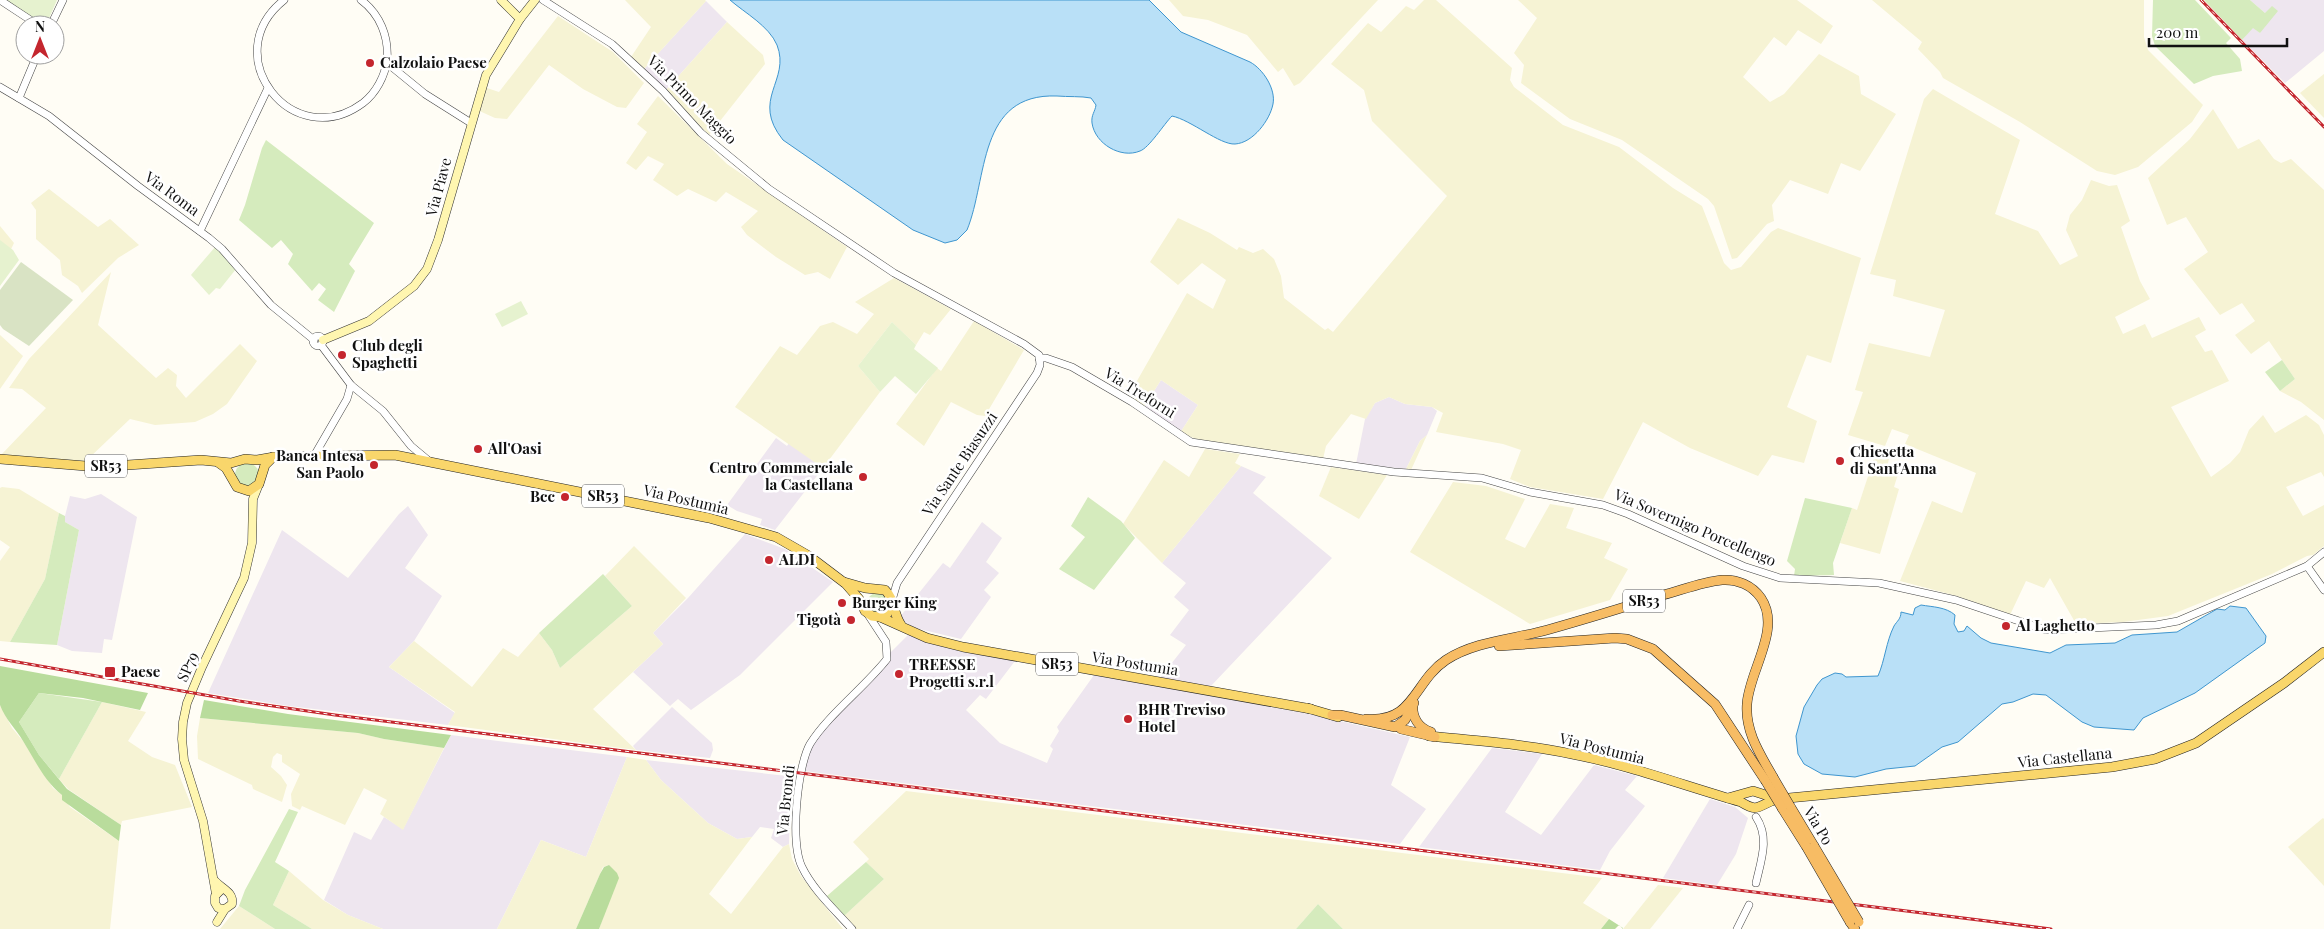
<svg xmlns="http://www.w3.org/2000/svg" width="2324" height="929" font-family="'Playfair Display',serif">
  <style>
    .industrial { fill: #eee6ef }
    .farmland { fill: #f6f3d4 }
    .green { fill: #d5ebbd }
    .forest { fill: #b9dc9c }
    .cemetery { fill: #d9e3c4 }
    .pitch { fill: #e6f2cf }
    .water { fill: #b9e0f7; stroke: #3f96cf }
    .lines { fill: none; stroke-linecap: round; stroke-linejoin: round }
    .tertiary-casing { stroke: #444; stroke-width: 8 }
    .secondary-casing { stroke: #333; stroke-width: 9 }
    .primary-casing { stroke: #222; stroke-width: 10 }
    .trunk-casing { stroke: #222; stroke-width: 10 }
    .tertiary { stroke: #fff; stroke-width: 7 }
    .secondary { stroke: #fff6b0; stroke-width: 8 }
    .primary { stroke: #f9d66b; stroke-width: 9 }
    .trunk { stroke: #f7bc64; stroke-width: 9 }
    .rail-casing { stroke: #c4262e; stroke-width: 3 }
    .rail { stroke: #fff; stroke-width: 1; stroke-dasharray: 4; stroke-linecap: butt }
    .trunk-bridge-casing { stroke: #222; stroke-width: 10; stroke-linecap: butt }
    .trunk-bridge { stroke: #f7bc64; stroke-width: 9 }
    .poi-dot { fill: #c4262e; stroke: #fff; stroke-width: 2 }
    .labels { text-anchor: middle; stroke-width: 5; stroke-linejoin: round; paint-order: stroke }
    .shield { fill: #fff; stroke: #585858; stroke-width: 1 }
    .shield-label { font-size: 14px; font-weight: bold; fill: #111 }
    .poi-label { font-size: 15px; font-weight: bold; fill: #111; stroke: #fff; text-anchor: start }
    .street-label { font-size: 15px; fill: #111; stroke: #fff }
  </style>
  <rect width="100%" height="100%" fill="#fffdf5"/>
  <!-- industrial -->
  <g class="industrial">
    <polygon points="2250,0 2324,0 2324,51 2285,83 2242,40 2253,27 2260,33 2265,13"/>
    <polygon points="706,1 727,22 665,91 644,69"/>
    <polygon points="1161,380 1198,405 1180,433 1144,407"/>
    <polygon points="1389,397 1405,404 1432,407 1437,411 1427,435 1420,441 1406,469 1356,464 1365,419 1375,403"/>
    <polygon points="776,438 787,446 789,443 823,468 775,530 760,525 762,519 737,511 727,505"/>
    <polygon points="1241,466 1266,477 1253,493 1332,558 1210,687 1160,678 1186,645 1170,635 1189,610 1174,597 1186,583 1162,563"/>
    <polygon points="101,494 137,517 112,640 104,639 102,653 72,651 57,645 79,530 65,522 65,516 70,496 85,499"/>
    <polygon points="408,506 428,535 405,568 442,596 414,641 389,667 455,713 448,725 289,706 208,693 282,530 348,578 399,514"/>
    <polygon points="982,522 1002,538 986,562 999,573 984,590 991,597 961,639 915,628 899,618 943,563 950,568"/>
    <polygon points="745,534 785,549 833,582 740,675 691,710 678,699 670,706 633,672 663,644 653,633 688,598"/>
    <polygon points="909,634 983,655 1015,661 986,699 980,695 966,710 1000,743 1047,763 1053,749 1050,746 1059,731 1057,727 1094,675 1309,714 1410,737 1391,785 1426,809 1400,844 804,771 813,742 887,656"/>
    <polygon points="672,707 712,743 713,750 710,758 636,750 633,746"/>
    <polygon points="451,735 627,757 586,857 541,840 497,929 383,929 348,915 324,900 354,832 371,840 384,817 403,829"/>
    <polygon points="1492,748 1542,754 1505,812 1541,835 1594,765 1637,776 1625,790 1645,806 1610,851 1600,870 1419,847"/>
    <polygon points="646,760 796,777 790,808 789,844 783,847 771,838 774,829 760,827 752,837 737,839 708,823 661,780"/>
    <polygon points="1710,799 1735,807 1748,818 1736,854 1717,885 1663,878"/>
  </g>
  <!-- farmland -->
  <g class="farmland">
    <polygon points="625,0 705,0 706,1 644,69 631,57 651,27"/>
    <polygon points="1169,0 1378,0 1300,83 1294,86 1283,68 1278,72 1247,35 1208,20 1183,16"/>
    <polygon points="1424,0 1436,0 1512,68 1510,80 1514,87 1563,125 1619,147 1673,188 1702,206 1724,263 1731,270 1741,267 1771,232 1778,228 1861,258 1831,363 1807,355 1787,407 1817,421 1804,463 1772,455 1758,476 1690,448 1643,422 1603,499 1530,487 1510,479 1521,450 1503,444 1436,432 1443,413 1432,407 1405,404 1389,397 1375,403 1366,419 1351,414 1326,446 1323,459 1212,444 1182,434 1180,433 1198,405 1161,380 1144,407 1129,395 1187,293 1213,309 1226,280 1202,263 1178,285 1150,262 1178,218 1210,233 1237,250 1239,247 1253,253 1263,249 1274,259 1281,276 1284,298 1325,330 1328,328 1333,332 1447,196 1372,121 1364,90 1331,64 1368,23 1381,32 1406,6 1414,10"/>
    <polygon points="1518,0 1797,0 1833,26 1821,44 1798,30 1786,46 1774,37 1743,77 1770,102 1784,94 1819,54 1859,76 1861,94 1896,114 1860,171 1841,163 1828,194 1790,180 1772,205 1774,221 1767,224 1737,258 1732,259 1714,206 1708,199 1622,140 1570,119 1521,83 1524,65 1514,53 1537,18"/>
    <polygon points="1872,0 2144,0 2144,37 2148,50 2203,105 2192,122 2138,167 2115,175 2097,171 2020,122 1943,78 1940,72 1918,49 1922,42"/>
    <polygon points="558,16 613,52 644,83 626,108 617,107 583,89 549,65 507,119 495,118 475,109 481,86 499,92"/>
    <polygon points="727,22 763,55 765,64 709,135 665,91"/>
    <polygon points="2324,74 2324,118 2300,93"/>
    <polygon points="1933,89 2020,140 1995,214 2038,231 2060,265 2078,256 2066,230 2070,215 2082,200 2091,180 2109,186 2117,185 2130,221 2121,227 2140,281 2150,299 2115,317 2123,334 2145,324 2152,338 2199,317 2206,330 2195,336 2205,352 2212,350 2229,381 2171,407 2211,477 2230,463 2240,452 2249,430 2263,415 2275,433 2306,415 2319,425 2324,435 2324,477 2321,472 2286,487 2303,516 2324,505 2324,546 2313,555 2307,556 2272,574 2168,616 2123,622 2076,624 2050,578 2044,588 2026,581 2010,615 1957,596 1900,581 1932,501 1962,513 1976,473 1905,444 1909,435 1892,429 1885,446 1848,435 1863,392 1855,390 1869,343 1930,357 1945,310 1893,296 1896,280 1870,274 1924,99"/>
    <polygon points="658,96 727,164 847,247 830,279 818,272 805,275 776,257 747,235 741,227 758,211 726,192 716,202 688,189 677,196 653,180 664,164 648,156 636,170 626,163 647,132 637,124"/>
    <polygon points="2213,109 2238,149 2259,139 2274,159 2281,163 2291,159 2324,190 2324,420 2301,402 2280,391 2295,379 2269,341 2251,354 2235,335 2255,321 2242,303 2220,315 2184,269 2208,252 2186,217 2167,225 2148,178 2190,139"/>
    <polygon points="49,189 98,227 110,219 139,245 118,258 82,293 78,286 62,275 60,260 36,239 36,210 31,203"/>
    <polygon points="0,226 14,243 0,272"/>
    <polygon points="111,272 98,325 156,378 168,368 177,375 176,386 186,398 240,344 257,361 227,404 213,414 195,422 155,425 130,419 88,459 88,462 1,455 46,408 22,389 9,388 29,359"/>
    <polygon points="894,278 951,309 930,335 924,332 916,345 892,322 858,366 880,392 823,468 735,407 780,346 797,355 820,326 833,322 857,334 874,314 855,302"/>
    <polygon points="974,321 1024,350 985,416 977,415 951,402 924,446 896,424 937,368 941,371"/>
    <polygon points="0,335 23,356 0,389"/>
    <polygon points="1427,435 1411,470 1406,469 1420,441"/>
    <polygon points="1205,449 1240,454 1235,463 1241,466 1162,563 1123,524 1164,460 1189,477"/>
    <polygon points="1875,455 1889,459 1886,470 1898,474 1894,487 1899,489 1880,554 1840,543 1852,508 1857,510"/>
    <polygon points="1331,467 1387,475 1359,519 1319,496"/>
    <polygon points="1453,482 1486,486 1525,499 1505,539 1525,548 1550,504 1574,508 1566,528 1612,543 1604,558 1628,569 1610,600 1530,624 1410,552"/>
    <polygon points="2,487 19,489 59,513 45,579 10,642 0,641 0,561 10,547 0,540 0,488"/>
    <polygon points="634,546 686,598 653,633 663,644 593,709 636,750 448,725 455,712 389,667 414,641 472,687 503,648 518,657 539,633 552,650 560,668 632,606 605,576"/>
    <polygon points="102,702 146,712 128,741 152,757 175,765 192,807 122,821 121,825 68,789 59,779"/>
    <polygon points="0,705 12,728 23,741 53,788 62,795 70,807 119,841 110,929 0,929"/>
    <polygon points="200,718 358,733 384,739 444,748 403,830 380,814 387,800 364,788 345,825 302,806 300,810 292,806 291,794 300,774 282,762 282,755 277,753 273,757 271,767 281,776 287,785 282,802 253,789 252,785 198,759 197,736"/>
    <polygon points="627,757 646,760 661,780 708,823 737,839 752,837 709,894 731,914 783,847 789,844 792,859 801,876 843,929 599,929 608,903 609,865 603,867 600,874 576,929 497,929 541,840 586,857"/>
    <polygon points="906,791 1602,878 1583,903 1609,919 1601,929 1343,929 1318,904 1296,929 854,929 844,916 884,879 866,862 869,859 853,842"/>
    <polygon points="2323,818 2324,819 2324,886 2288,847"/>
    <polygon points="289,871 323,900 348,915 383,929 312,929 273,905"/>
    <polygon points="1658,885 1683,888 1650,929 1623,929"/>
    <polygon points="239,906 275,929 220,929"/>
  </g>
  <!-- green -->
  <g class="green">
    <polygon points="2153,0 2195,0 2231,38 2226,43 2240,59 2242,71 2213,76 2194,84 2155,46 2152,36"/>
    <polygon points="2204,0 2250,0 2265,13 2272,6 2278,11 2260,33 2253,28 2242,40"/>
    <polygon points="266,140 374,223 349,264 355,271 334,312 318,300 326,289 319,283 312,291 288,264 293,254 281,240 272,248 239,220 245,205 262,148"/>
    <polygon points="2282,360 2295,379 2280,391 2265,372"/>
    <circle cx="247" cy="475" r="12"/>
    <polygon points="1088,497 1121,521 1135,538 1094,590 1059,569 1085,537 1071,526"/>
    <polygon points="1805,498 1852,508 1833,563 1834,575 1794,576 1795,569 1787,561"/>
    <polygon points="59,513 65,516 65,522 79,530 57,645 10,642 45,579"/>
    <polygon points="603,574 632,606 560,668 552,650 539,633"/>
    <circle cx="877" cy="603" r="10"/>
    <polygon points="39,693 102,702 59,779 39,755 19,722"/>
    <polygon points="289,809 298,812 275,862 289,871 273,905 312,929 275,929 239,906 245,890"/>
    <polygon points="866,862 884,879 844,916 827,896"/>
    <polygon points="1318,904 1343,929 1296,929"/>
  </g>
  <!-- forest -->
  <g class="forest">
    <path d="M0 666 148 693 140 710 83 698 39 693 19 722 39 755 67 789 121 825 119 841 62 800V795C44 781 35 760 23 741 16 729 5 719 0 705 0 694 0 678 0 666Z"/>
    <polygon points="204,700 288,714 451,735 444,748 384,739 358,733 200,718"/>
    <polygon points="609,865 617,873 619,878 599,929 576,929 600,874 604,867"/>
    <polygon points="1609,919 1623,928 1623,929 1619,925 1615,929 1601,929"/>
  </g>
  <!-- cemetery -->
  <polygon class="cemetery" points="21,262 73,300 29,346 3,329 0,325 0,290"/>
  <!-- pitch -->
  <g class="pitch">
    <polygon points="3,0 57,0 46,25"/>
    <polygon points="0,240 13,250 19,260 0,286"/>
    <polygon points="216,246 236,269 220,289 216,288 209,295 191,275"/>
    <polygon points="521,301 528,314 502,327 495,314"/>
    <polygon points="892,322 916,345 914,349 938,368 916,394 895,376 880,392 858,366"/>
  </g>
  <!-- water -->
  <g class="water">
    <path d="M730 0H1149L1181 32 1250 62C1263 69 1276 89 1273 104 1270 120 1253 143 1235 144 1220 145 1191 120 1172 116 1164 124 1149 148 1140 151 1121 159 1095 144 1092 123 1091 115 1095 112 1096 105L1091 98C1081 96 1068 97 1057 96 977 93 988 179 967 230L957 240 945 243 913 230 783 140C750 99 791 81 777 45 769 26 745 13 730 0Z"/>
    <path d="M1921 605C1933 607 1946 607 1955 615L1954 624 1958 632 1964 631 1967 626 1981 638 1991 643 2050 653 2066 645 2115 643 2132 635 2177 632 2217 609 2225 610 2230 606 2246 608 2266 636 2265 643 2195 693 2143 718 2134 730 2094 727 2082 722 2046 695 2033 694 2013 702 2002 704 1958 742 1942 747 1915 766 1886 769 1855 777 1822 774 1804 764 1798 754 1796 736 1804 707 1817 685 1822 679 1835 673 1842 674 1846 677 1878 676C1885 660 1886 642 1894 626 1897 621 1901 619 1901 612L1913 615 1915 608Z"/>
  </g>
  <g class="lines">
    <!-- tertiary casing -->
    <g class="tertiary-casing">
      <g id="tertiary">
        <polyline points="0,0 38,25"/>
        <path d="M284 0C215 55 293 155 363 103 376 93 385 76 387 60 389 37 380 14 361 0"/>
        <polyline points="543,0 612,44 663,91 701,133 769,189 894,273 1024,344 1039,355 1040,365 1037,373 897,583 892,600"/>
        <polyline points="51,25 63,0"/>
        <polyline points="387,63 425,94 471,123"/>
        <polyline points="0,87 49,116 138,186 209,238 222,249 271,305 314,340"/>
        <polyline points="19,98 37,55"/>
        <polyline points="200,231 268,88"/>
        <circle cx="318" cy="341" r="5"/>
        <polyline points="321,345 351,385 383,411 411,446 429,461"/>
        <polyline points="1039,358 1046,358 1072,367 1132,402 1191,442 1394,472 1482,478 1530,492 1603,505 1628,514 1743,566 1780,578 1879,583 1956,600 2046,630 2156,625 2178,621 2307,566 2324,552"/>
        <polyline points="314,456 347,399 351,385"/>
        <polyline points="2307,566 2324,590"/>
        <path d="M1756 883C1761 860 1770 838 1756 817"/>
        <path d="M852 929C835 910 813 890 802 867 790 844 797 767 810 744 828 715 865 687 887 659L886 642 867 613"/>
        <polyline points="1737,929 1749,905"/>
      </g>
    </g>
    <!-- secondary casing -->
    <g class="secondary-casing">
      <g id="secondary">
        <polyline points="501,0 520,19"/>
        <polyline points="323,340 369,321 414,286 427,269 438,240 486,75 520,19 535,0"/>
        <path d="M215 881C222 889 234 892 232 904L225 909 217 922"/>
        <polyline points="220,891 215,896 215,903 218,908 225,909"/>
        <polyline points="216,894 203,821 184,760 182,739 183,722 187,703 202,667 244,578 252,543 253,499 259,484"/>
      </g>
    </g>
    <!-- primary casing -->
    <g class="primary-casing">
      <g id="primary">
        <polyline points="0,459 98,467 201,460 231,463 245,459 257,460 274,457 395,455 709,518 776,537 809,556 846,584 859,599 865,611 872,616 880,617 887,614 892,603"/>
        <polyline points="219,463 226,468 237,487 249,491 259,484 265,465 273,457"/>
        <path d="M844 582 865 588 885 590C895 599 893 614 901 625"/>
        <polyline points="880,617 927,638 963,647 1311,709"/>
        <polyline points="1307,708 1338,717"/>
        <path d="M1429 736C1478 741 1524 744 1572 754 1629 765 1685 786 1741 802 1760 814 1758 804 1778 799L2112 767 2155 759 2196 743 2284 683 2324 652"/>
        <polyline points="1728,798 1753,791 1775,798"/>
      </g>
    </g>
    <!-- trunk casing -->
    <g class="trunk-casing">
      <g id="trunk">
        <polyline points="1499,646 1615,638 1627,639 1653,649 1715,704 1765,780"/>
        <path d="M1413 706C1412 718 1419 728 1431 732"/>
        <polyline points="1332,715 1340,715 1395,727 1405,720 1414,703"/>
        <path d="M1366 719C1415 723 1413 682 1446 660 1475 641 1515 639 1547 630 1586 619 1625 607 1663 595 1682 590 1702 582 1722 580 1737 579 1752 585 1761 598 1782 629 1749 671 1747 704 1745 732 1760 754 1773 777"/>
        <polyline points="1398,726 1401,729 1435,737"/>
        <polyline points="1790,806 1814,846"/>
        <polyline points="1782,808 1806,846"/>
        <polyline points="1850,922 1855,929"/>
      </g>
    </g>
    <!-- tertiary -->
    <use href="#tertiary" class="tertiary"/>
    <!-- secondary -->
    <use href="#secondary" class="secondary"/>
    <!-- primary -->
    <use href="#primary" class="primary"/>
    <!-- trunk -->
    <use href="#trunk" class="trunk"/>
    <!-- rail casing -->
    <g class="rail-casing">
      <g id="rail">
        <polyline points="2201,0 2324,127"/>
        <polyline points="0,659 239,701 335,715 2051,929"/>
      </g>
    </g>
    <!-- rail -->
    <use href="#rail" class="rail"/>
    <!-- trunk-bridge casing -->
    <g class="trunk-bridge-casing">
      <g id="trunk-bridge">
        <polyline points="1773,777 1790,806"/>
        <polyline points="1765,780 1782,808"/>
        <polyline points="1806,846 1850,922"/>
        <polyline points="1814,846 1859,922"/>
      </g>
    </g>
    <!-- trunk-bridge -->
    <use href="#trunk-bridge" class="trunk-bridge"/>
  </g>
  <!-- markers -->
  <g class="poi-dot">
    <circle cx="370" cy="63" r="5"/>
    <circle cx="342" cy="355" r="5"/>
    <circle cx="478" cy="449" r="5"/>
    <circle cx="1840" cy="461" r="5"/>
    <circle cx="374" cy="465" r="5"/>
    <circle cx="863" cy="477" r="5"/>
    <circle cx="565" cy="497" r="5"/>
    <circle cx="769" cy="560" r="5"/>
    <circle cx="842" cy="603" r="5"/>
    <circle cx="851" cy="620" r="5"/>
    <circle cx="2006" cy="626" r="5"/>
    <rect x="104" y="666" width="12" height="12" rx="2.5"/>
    <circle cx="899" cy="674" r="5"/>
    <circle cx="1128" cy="719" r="5"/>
  </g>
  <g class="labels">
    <!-- shield labels -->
    <g class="shield">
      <rect x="85" y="454.5" width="42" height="23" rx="4"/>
      <rect x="582" y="484.5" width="42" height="23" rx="4"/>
      <rect x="1623" y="589.5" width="42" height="23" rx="4"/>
      <rect x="1036" y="652.5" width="42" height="23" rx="4"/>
    </g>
    <g class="shield-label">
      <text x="106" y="471">SR53</text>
      <text x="603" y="501">SR53</text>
      <text x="1644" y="606">SR53</text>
      <text x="1057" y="669">SR53</text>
    </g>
    <!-- poi labels -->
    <g class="poi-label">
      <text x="380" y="68">Calzolaio Paese</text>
      <text x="352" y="351">Club degli<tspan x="352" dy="17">Spaghetti</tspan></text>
      <text x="488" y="454">All'Oasi</text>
      <text x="1850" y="457">Chiesetta<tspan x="1850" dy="17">di Sant'Anna</tspan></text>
      <text x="364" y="461" text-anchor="end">Banca Intesa<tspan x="364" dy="17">San Paolo</tspan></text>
      <text x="853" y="473" text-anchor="end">Centro Commerciale<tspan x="853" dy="17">la Castellana</tspan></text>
      <text x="555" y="502" text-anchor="end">Bcc</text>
      <text x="779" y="565">ALDI</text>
      <text x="852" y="608">Burger King</text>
      <text x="841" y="625" text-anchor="end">Tigotà</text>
      <text x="2016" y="631">Al Laghetto</text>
      <text x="909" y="670">TREESSE<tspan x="909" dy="17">Progetti s.r.l</tspan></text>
      <text x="121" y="677">Paese</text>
      <text x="1138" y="715">BHR Treviso<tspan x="1138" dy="17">Hotel</tspan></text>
    </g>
    <!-- street labels -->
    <g class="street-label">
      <text transform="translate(692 100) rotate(45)" y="5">Via Primo Maggio</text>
      <text transform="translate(439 187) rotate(-75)" y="5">Via Piave</text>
      <text transform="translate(172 194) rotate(36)" y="5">Via Roma</text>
      <text transform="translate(1140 393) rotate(32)" y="5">Via Treforni</text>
      <text transform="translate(960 464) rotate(-56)" y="5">Via Sante Biasuzzi</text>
      <text transform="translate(686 500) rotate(13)" y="5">Via Postumia</text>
      <text transform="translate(1695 528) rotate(23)" y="5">Via Sovernigo Porcellengo</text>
      <text transform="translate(1135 664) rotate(9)" y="5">Via Postumia</text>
      <text transform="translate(188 667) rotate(-66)" y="5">SP79</text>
      <text transform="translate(1602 749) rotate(14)" y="5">Via Postumia</text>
      <text transform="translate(2065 758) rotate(-6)" y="5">Via Castellana</text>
      <text transform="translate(786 800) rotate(-84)" y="5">Via Brondi</text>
      <text transform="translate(1818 826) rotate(59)" y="5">Via Po</text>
    </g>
  </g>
  <!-- north arrow -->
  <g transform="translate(40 40)"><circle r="24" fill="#ffffff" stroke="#a0a0a0"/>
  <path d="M0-4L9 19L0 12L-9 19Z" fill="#c4262e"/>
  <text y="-8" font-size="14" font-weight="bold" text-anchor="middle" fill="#111111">N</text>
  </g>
  <!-- scale -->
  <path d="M2149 38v8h138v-8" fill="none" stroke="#111111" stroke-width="2.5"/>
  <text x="2156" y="38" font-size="15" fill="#111111" stroke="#ffffff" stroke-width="4" paint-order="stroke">200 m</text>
</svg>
